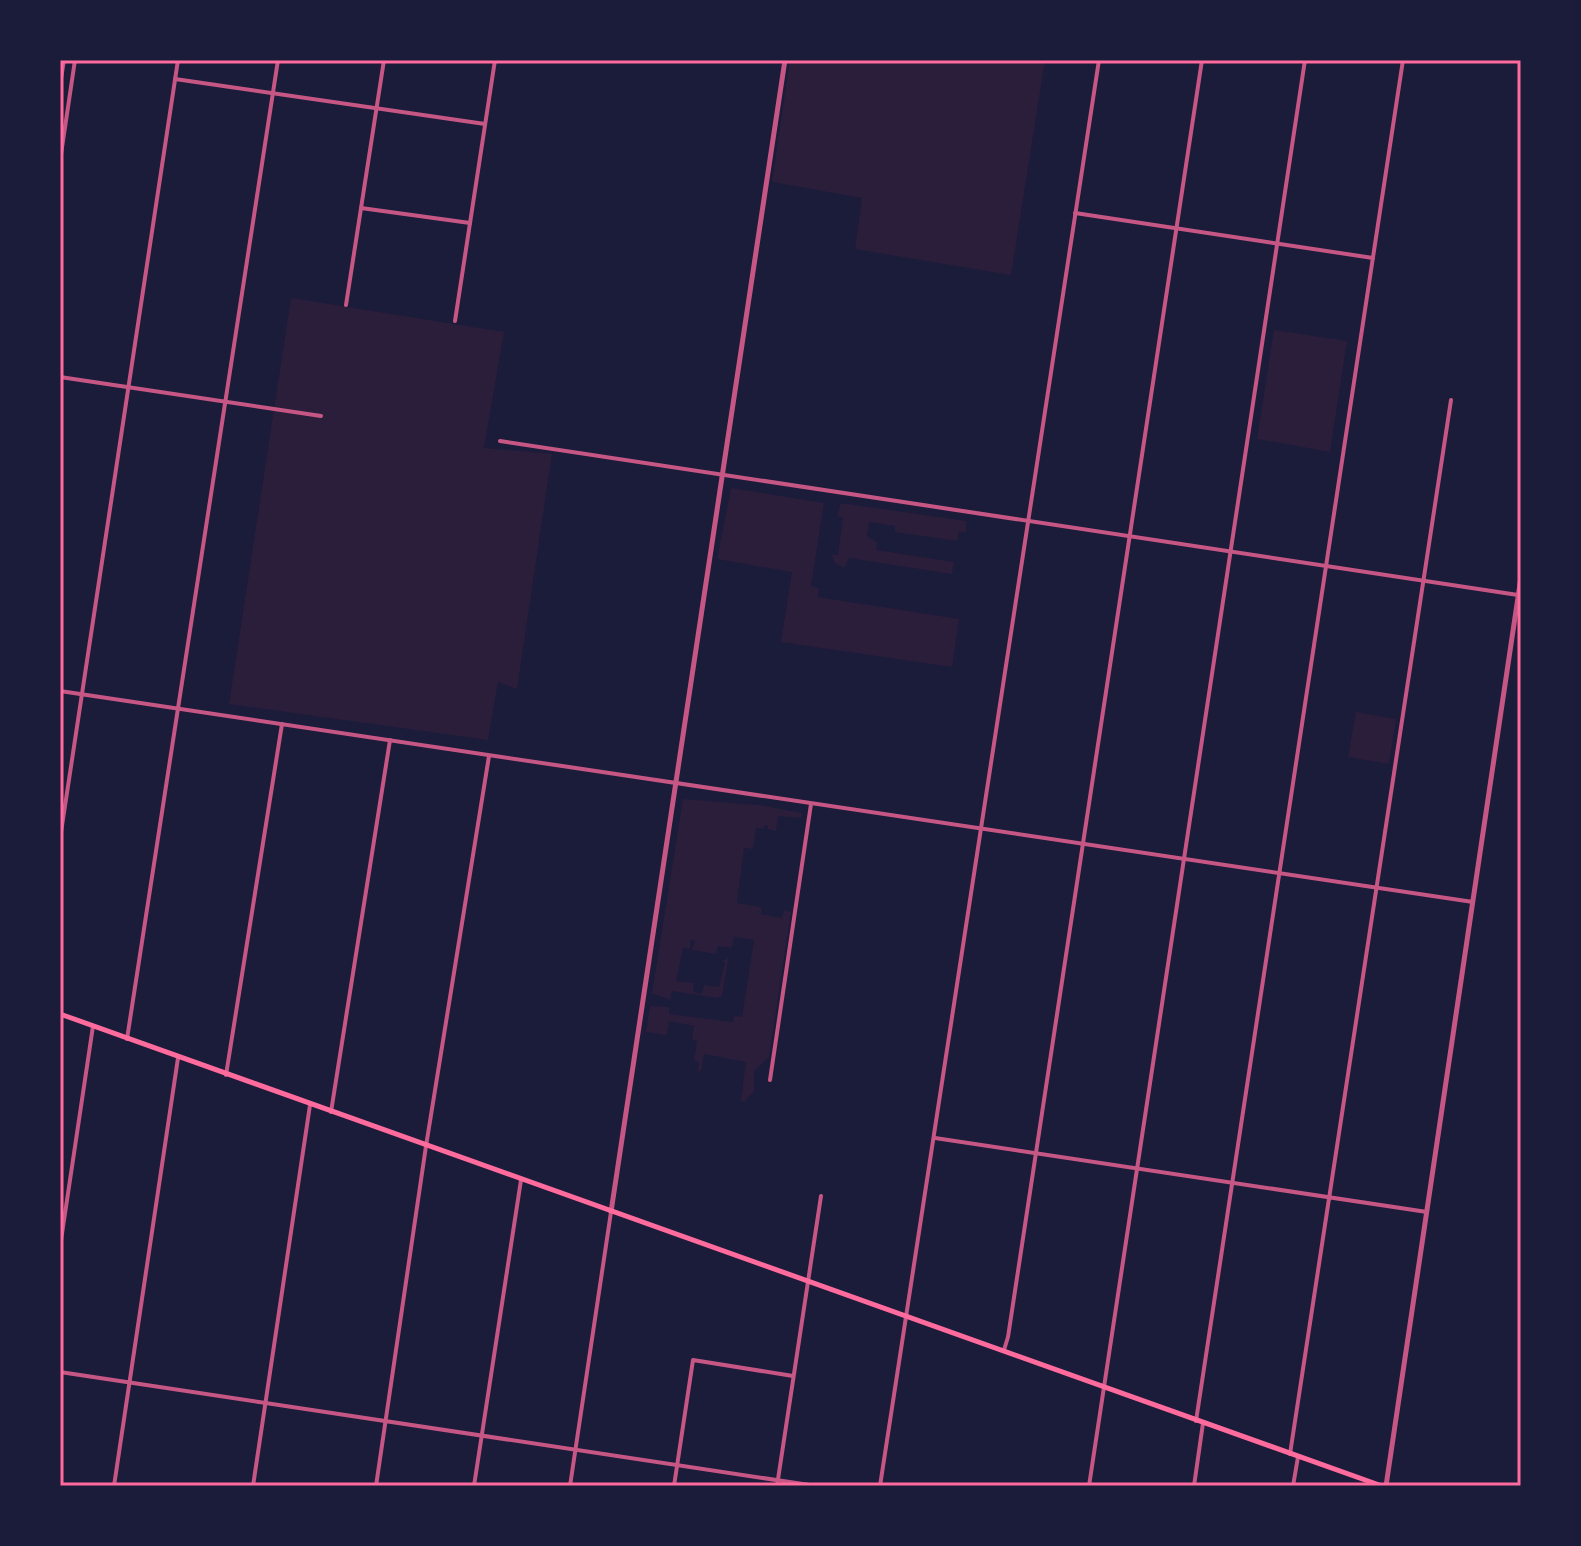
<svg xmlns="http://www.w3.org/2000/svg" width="1581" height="1546" font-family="'Archivo Narrow',sans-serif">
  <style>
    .green { fill: #2a1e3b }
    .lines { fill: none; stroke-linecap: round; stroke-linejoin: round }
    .minor { stroke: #c65784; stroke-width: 4 }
    .tertiary { stroke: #c65784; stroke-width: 5 }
    .secondary { stroke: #ff6b9d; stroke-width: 5 }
    .neatline { fill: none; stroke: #ff6b9d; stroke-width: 3 }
  </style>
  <rect width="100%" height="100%" fill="#1b1b3a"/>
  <!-- green -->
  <g class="green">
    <polygon points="790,60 1045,60 1011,275 855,249 862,198 772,182"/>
    <polygon points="291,298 504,332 484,448 552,454 517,689 498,682 488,740 229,704"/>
    <polygon points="1274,330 1347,341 1330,452 1257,439"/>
    <polygon points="731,488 824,503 811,586 819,588 818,597 959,619 952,667 781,642 792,572 717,559"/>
    <polygon points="841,503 966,521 966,532 959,532 957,541 895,532 895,526 869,522 867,536 877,542 876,550 954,562 952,574 849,558 844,568 834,562 832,554 838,555 843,518 837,516"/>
    <polygon points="1356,712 1396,719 1389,764 1348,757"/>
    <polygon points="683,799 759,805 802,813 801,818 778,816 776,831 768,829 768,826 765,825 763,829 756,828 753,849 744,848 737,903 761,907 761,914 782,918 784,910 791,912 769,1057 754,1071 754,1091 744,1102 741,1100 746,1062 704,1054 701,1071 698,1071 699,1062 694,1060 697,1041 692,1039 694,1026 669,1021 667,1035 646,1032 650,1006 669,1007 669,1014 733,1022 734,1016 742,1017 754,940 734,937 732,948 718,946 716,954 692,950 695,941 691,940 690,949 683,948 676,981 694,983 693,992 702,994 704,985 719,987 725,963 723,960 726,960 729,955 722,996 718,998 672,991 670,1000 652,993"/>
  </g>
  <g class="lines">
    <!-- minor -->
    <g class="minor">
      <polyline points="175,79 485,124"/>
      <polyline points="60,85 64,60"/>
      <polyline points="60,161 75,60"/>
      <polyline points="361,208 470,223"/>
      <polyline points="1075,213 1373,258"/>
      <polyline points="346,305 384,60"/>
      <polyline points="455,321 495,60"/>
      <polyline points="60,377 321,416"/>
      <polyline points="500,441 1518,595"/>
      <polyline points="60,691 1473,902"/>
      <polyline points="60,839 178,60"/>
      <polyline points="127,1039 278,60"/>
      <polyline points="226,1075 282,724"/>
      <polyline points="770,1080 811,804"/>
      <polyline points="331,1112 390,740"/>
      <polyline points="935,1138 1427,1212"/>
      <polyline points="60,1247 93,1026"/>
      <polyline points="1004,1350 1008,1337 1202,60"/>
      <polyline points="60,1372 816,1486"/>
      <polyline points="1196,1421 1403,60"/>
      <polyline points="1290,1454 1451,400"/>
      <polyline points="114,1486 178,1058"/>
      <polyline points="253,1486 310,1105"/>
      <polyline points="376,1486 426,1146 489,756"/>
      <polyline points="474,1486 521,1180"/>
      <polyline points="570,1486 611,1212"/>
      <polyline points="674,1486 693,1360 793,1376"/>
      <polyline points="777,1486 821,1196"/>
      <polyline points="880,1486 1099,60"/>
      <polyline points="1089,1486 1305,60"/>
      <polyline points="1194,1486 1203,1423"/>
      <polyline points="1293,1486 1298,1457"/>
    </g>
    <!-- tertiary -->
    <g class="tertiary">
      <polyline points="611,1212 785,60"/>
      <polyline points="1386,1486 1521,577"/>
    </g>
    <!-- secondary -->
    <polyline class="secondary" points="60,1014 1382,1486"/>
  </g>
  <!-- border -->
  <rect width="1581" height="1546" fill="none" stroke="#1b1b3a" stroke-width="124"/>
  <rect x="62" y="62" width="1457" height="1422" class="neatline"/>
</svg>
